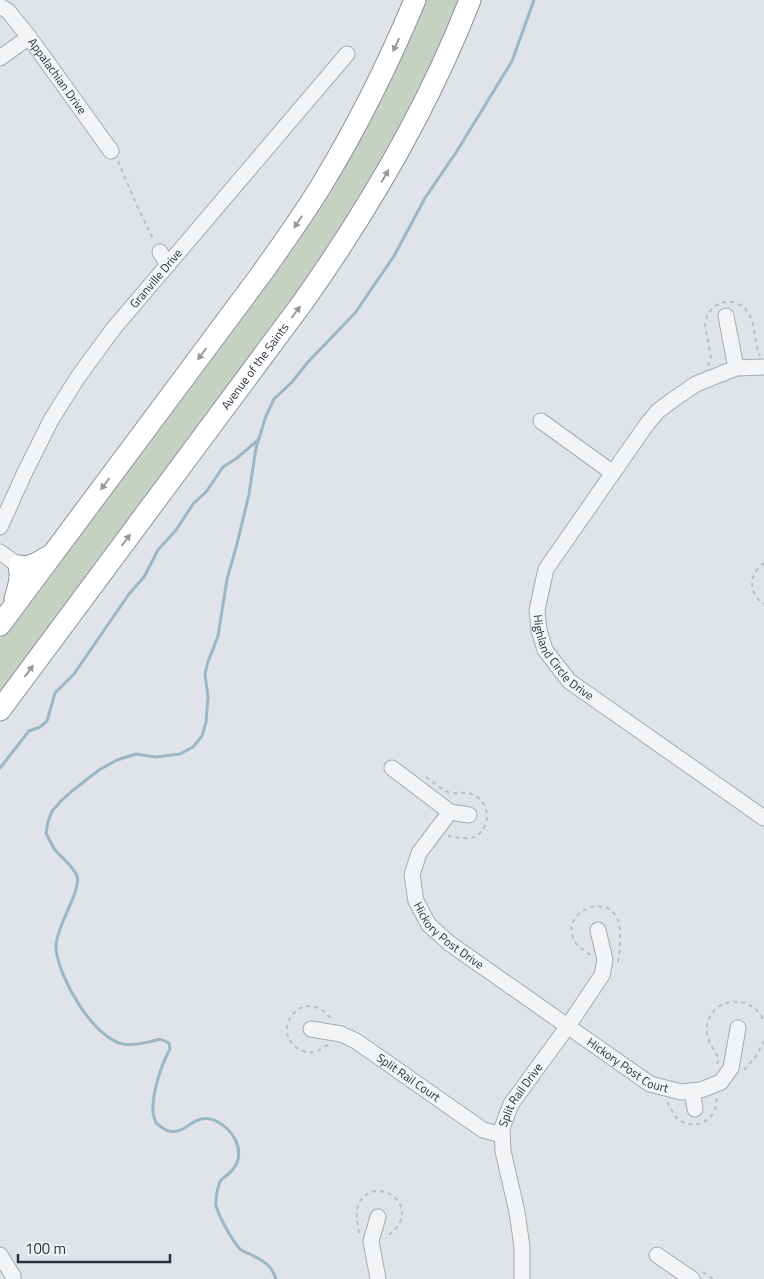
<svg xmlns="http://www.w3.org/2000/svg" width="764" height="1279" font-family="'Titillium Web',sans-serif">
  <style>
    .green { fill: #c7d1c1 }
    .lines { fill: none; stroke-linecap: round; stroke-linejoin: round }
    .stream { stroke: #9cb6c6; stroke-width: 3 }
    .minor-casing { stroke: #a5abb2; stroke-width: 17 }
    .highway-casing { stroke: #88939e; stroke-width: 23 }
    .path { stroke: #babec2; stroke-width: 2; stroke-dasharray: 4 4; stroke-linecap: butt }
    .minor { stroke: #f2f4f6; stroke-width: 15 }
    .highway { stroke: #fff; stroke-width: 21 }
    .oneway { fill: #94999e }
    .labels { text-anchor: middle; stroke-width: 4.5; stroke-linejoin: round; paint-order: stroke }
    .street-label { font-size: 12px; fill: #29333e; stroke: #eff3f6 }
  </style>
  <rect width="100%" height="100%" fill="#e0e4e8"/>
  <!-- green -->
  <polygon class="green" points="423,0 463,0 439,58 351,222 0,698 0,638 224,336"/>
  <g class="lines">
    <!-- stream -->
    <g class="stream">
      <polyline points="0,768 29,731 40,727 47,721 55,693 74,674 129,594 144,577 158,550 176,530 193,504 206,492 223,467 237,458 258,440"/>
      <path d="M276 1279C271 1264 263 1261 250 1254 247 1253 242 1251 240 1249 232 1241 219 1216 216 1206 215 1201 218 1184 221 1180 223 1178 225 1177 227 1175 231 1172 235 1167 237 1163 243 1146 232 1130 218 1122 195 1109 186 1136 169 1131 164 1130 160 1126 156 1123 155 1120 153 1115 153 1112 152 1093 161 1065 170 1049L169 1043 160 1039C151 1042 132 1046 123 1044 93 1038 58 977 56 948 55 928 82 890 77 876 73 866 62 858 55 850 52 845 49 839 46 833L48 822 52 811 61 801 72 791 99 770 117 760 136 754 156 757 180 754 193 747 202 736 206 722 208 697 205 674 208 662 218 636 227 579 237 544 249 494 256 448 266 416 274 399 292 382 308 362 355 313 394 256 425 198 457 151 512 61 534 0"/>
    </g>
    <!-- minor casing -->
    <g class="minor-casing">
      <g id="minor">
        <path id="s1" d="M0 6 8 11 29 37 111 151"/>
        <polyline points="0,58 29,37"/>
        <polyline points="160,252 168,265"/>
        <polyline points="726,316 736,368"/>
        <path id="s2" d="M764 367 736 368 696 384 674 399 658 411 647 424 546 569 537 610 539 630 545 650 569 681 764 818"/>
        <polyline points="541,421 613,473"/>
        <path id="s3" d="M0 527 25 472 51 420 78 377 114 328 347 54"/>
        <polyline points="0,552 19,566"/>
        <path id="s4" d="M392 768 450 812 419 853 412 875 416 901 429 925 449 943 650 1084 681 1092 701 1090 721 1082 731 1068 738 1028"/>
        <polyline points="450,812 469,815"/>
        <path id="s5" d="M311 1029 341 1034 356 1041 483 1130 502 1135"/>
        <polyline points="692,1091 695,1109"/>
        <polyline points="0,1255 13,1276 13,1279"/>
        <polyline points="657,1255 692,1279"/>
        <polyline points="378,1279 371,1241 378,1217"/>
        <path id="s6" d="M522 1279V1247L517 1212 503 1151 502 1128 511 1104 568 1026 602 975 605 960 598 930"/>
      </g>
    </g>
    <!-- highway casing -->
    <g class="highway-casing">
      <g id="highway">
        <path d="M15 599C18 588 22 578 19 566 31 569 40 561 51 555"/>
        <path d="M0 625 262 273C283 243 305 213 324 181 359 123 389 62 415 0"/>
        <path id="s7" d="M0 710 303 302C370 207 428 108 470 0"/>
      </g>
    </g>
    <!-- path -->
    <g class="path">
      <polyline points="118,161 137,206 154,241"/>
      <path d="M708 366 711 358 705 325C706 316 710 308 719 304 725 301 733 301 738 304 758 313 752 339 760 356"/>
      <path d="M764 563C748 575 748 593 764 604"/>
      <path d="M426 777C432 781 445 793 452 793 457 794 462 792 468 793 483 796 491 812 485 826 476 844 462 837 448 836"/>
      <path d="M590 955C587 952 582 949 578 946 550 912 621 882 620 935 620 944 620 952 618 962"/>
      <path d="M328 1045C324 1047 319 1051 314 1052 308 1053 301 1051 296 1047 275 1031 294 998 318 1008 324 1010 328 1016 333 1020"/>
      <path d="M717 1064 719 1059C715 1050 709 1044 707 1034 703 999 750 989 764 1021"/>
      <polyline points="744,1070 756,1056 764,1041"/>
      <path d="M667 1102C672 1108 673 1117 681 1121 693 1129 709 1123 715 1110 716 1106 716 1102 717 1098"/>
      <path d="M359 1233C358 1224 355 1214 358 1206 368 1176 414 1196 399 1224 396 1230 390 1233 386 1238"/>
      <polyline points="703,1272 713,1279"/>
    </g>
    <!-- minor -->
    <use href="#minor" class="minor"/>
    <!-- highway -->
    <use href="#highway" class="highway"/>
  </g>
  <!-- one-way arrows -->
  <defs><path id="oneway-solid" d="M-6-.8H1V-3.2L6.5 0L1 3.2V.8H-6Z" transform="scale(1.25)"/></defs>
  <g class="oneway">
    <use href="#oneway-solid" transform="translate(396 45) rotate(115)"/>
    <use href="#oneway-solid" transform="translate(385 176) rotate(-60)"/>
    <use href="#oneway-solid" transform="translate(298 222) rotate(123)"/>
    <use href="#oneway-solid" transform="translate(296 312) rotate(-53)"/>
    <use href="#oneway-solid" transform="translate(202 354) rotate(127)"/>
    <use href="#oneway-solid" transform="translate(105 484) rotate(127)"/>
    <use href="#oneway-solid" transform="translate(126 540) rotate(-53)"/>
    <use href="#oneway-solid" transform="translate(29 671) rotate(-54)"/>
  </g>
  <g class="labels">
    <!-- street labels -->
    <g class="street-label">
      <text dy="4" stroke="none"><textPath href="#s1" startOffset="91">Appalachian Drive</textPath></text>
      <text dy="4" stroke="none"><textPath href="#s3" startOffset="295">Granville Drive</textPath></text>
      <text dy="4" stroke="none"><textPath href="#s7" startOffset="428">Avenue of the Saints</textPath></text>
      <text dy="4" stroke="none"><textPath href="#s2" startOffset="410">Highland Circle Drive</textPath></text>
      <text dy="4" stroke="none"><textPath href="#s4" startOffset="222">Hickory Post Drive</textPath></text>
      <text dy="4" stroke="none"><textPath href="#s4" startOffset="445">Hickory Post Court</textPath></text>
      <text dy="4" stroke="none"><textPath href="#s5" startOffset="111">Split Rail Court</textPath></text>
      <text dy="4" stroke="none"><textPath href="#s6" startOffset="191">Split Rail Drive</textPath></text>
    </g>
  </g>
  <!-- scale -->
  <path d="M18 1254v8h152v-8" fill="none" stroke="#29333e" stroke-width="2.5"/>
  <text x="25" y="1254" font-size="15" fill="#29333e" stroke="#eff3f6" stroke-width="4" paint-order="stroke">100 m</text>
</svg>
